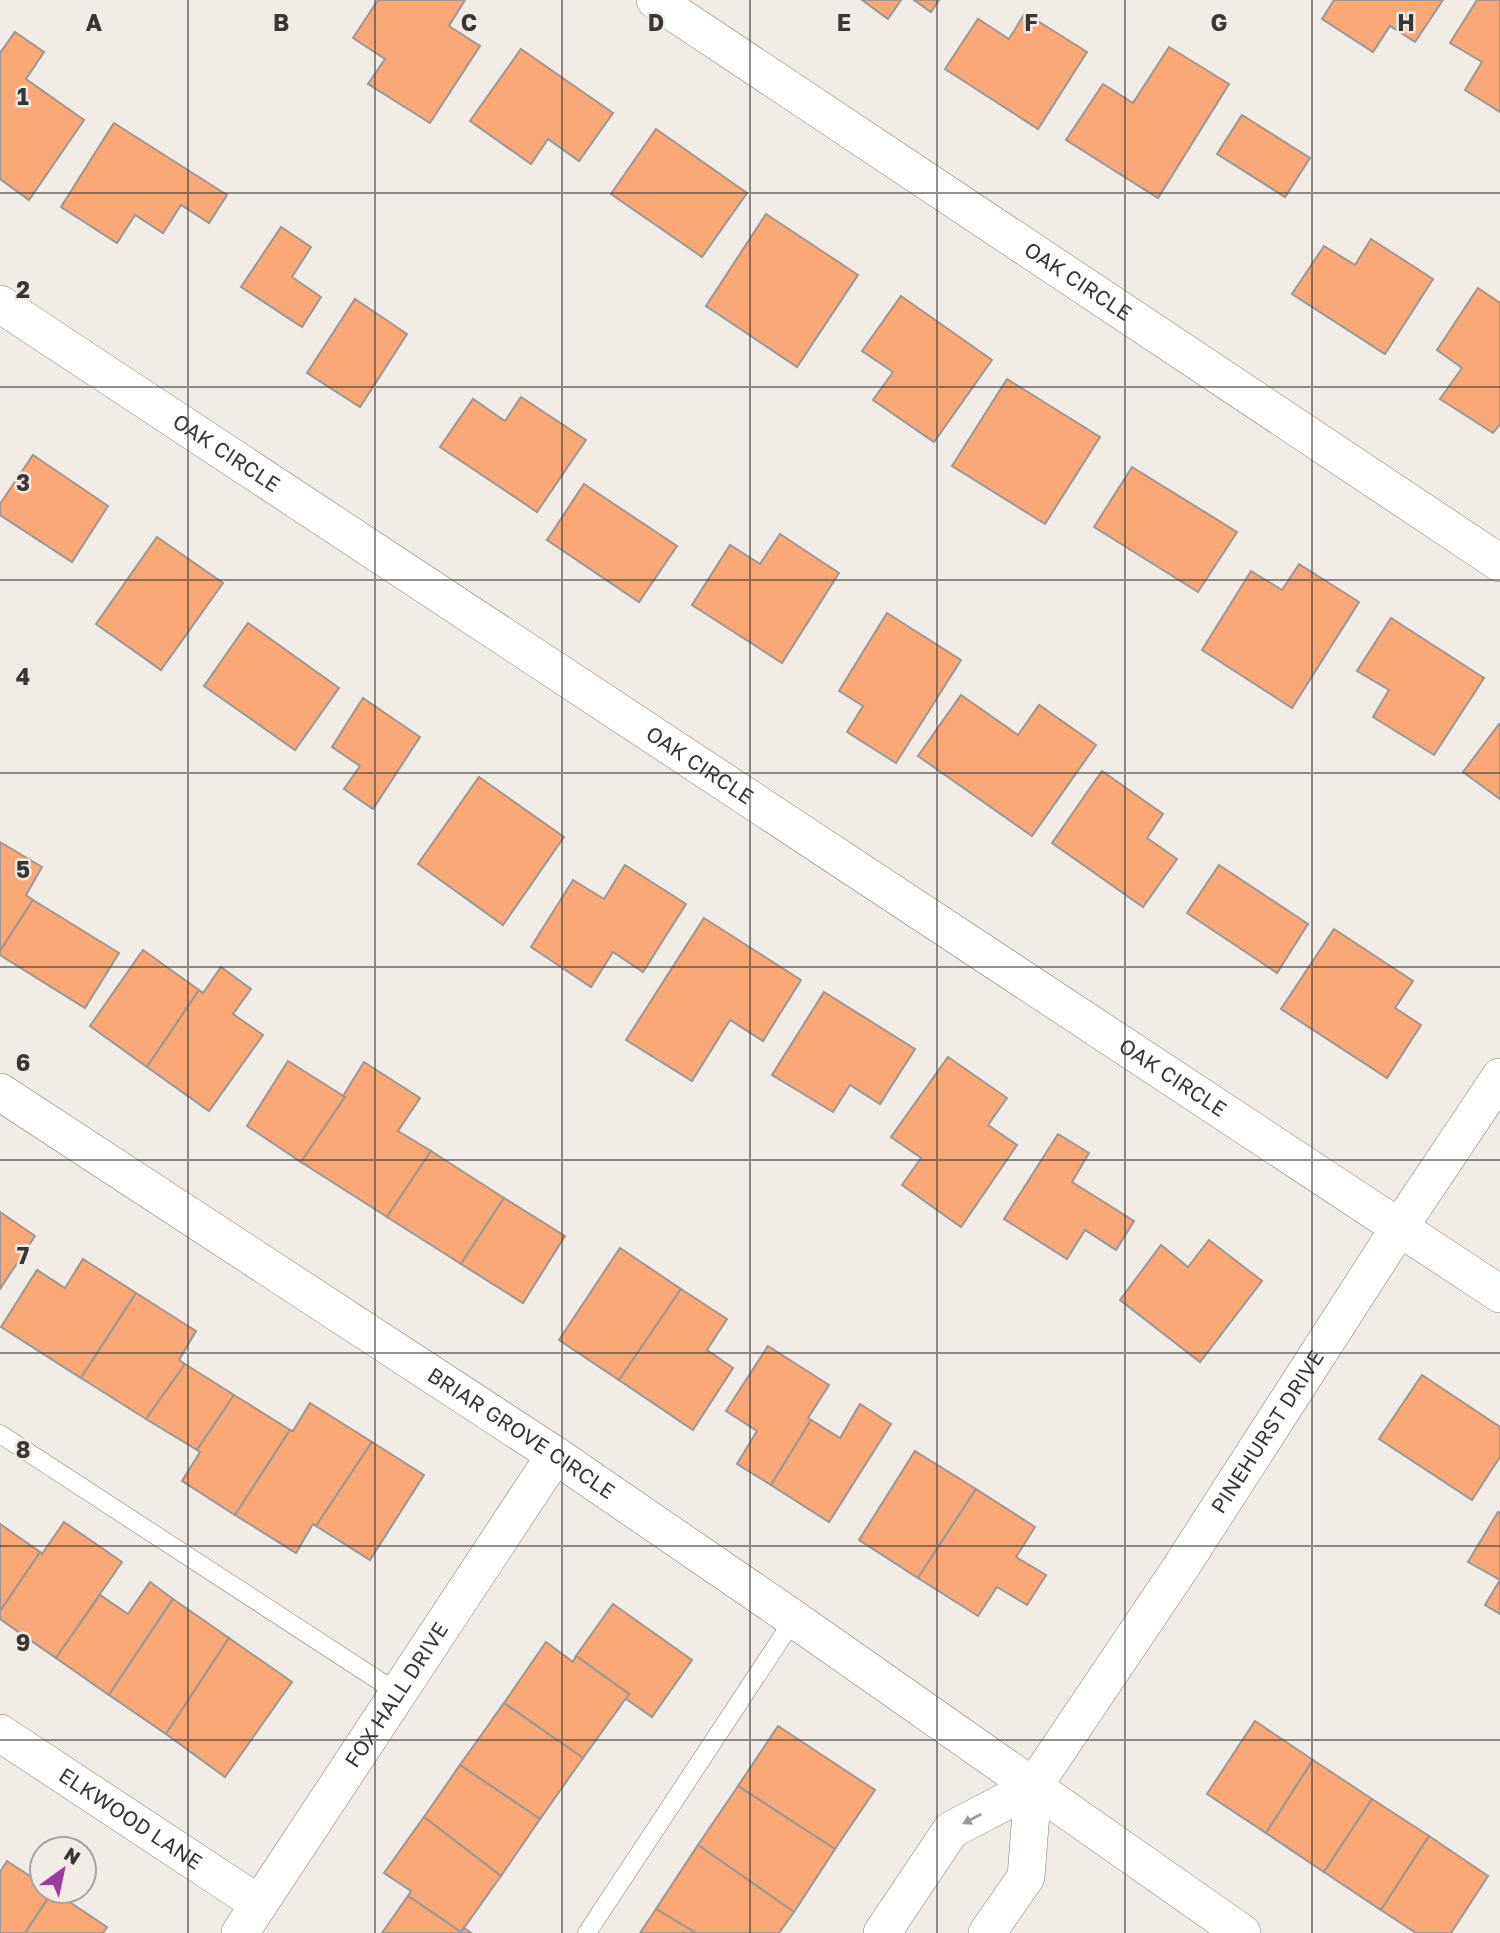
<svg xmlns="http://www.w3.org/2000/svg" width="1500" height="1933" font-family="'Golos Text',sans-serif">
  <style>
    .building { fill: #f9a776; stroke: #9d9692; stroke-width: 2 }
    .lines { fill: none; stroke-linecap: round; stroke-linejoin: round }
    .service-casing { stroke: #807c76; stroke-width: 19 }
    .minor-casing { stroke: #807c76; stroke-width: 38 }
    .service { stroke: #fff; stroke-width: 18 }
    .minor { stroke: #fff; stroke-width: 37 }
    .oneway { fill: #9c9b9a }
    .grid { fill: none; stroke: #393735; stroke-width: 2; stroke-opacity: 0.55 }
    .labels { text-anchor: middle; stroke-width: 5; stroke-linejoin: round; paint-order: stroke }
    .street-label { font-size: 21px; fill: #393735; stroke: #f0ebe5 }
    .grid-label { font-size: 23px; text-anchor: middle; font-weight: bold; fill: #393735; stroke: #f0ebe5; stroke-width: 5; stroke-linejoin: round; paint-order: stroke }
  </style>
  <rect width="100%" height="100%" fill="#f0ebe5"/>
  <!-- building -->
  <g class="building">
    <polygon points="378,0 465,0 449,26 480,46 430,123 368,84 385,59 353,38"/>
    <polygon points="862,0 901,0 888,19"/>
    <polygon points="914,0 939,0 931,12"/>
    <polygon points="1334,0 1443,0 1415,42 1390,26 1373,52 1322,19"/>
    <polygon points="1477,0 1500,0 1500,112 1465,90 1482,62 1450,43"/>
    <polygon points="1025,13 1087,52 1038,129 945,69 978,19 1009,39"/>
    <polygon points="15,32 44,52 26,79 84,120 29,200 0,179 0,53"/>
    <polygon points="1169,47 1229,84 1158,198 1066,140 1103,84 1133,103"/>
    <polygon points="521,49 613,113 579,161 548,139 531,164 470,121"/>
    <polygon points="1242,115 1310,158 1285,197 1217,154"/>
    <polygon points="114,123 227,195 209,223 181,205 163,233 135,215 117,243 61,207"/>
    <polygon points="656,129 747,193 702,257 611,194"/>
    <polygon points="766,214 858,275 797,367 706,306"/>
    <polygon points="281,227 311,247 292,277 321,297 302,327 241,287"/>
    <polygon points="1371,239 1433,279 1385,354 1292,294 1324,246 1355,265"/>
    <polygon points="1478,288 1500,303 1500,424 1493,433 1440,399 1462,368 1437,350"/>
    <polygon points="901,296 992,360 934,442 873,400 893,372 862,351"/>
    <polygon points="355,299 407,334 360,407 307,373"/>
    <polygon points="1007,379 1100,437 1045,524 952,466"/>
    <polygon points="521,397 586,440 537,512 440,447 473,399 505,421"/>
    <polygon points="33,455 108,506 72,562 0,515 0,504"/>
    <polygon points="1132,467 1237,532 1198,592 1094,527"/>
    <polygon points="584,484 677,546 639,602 547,540"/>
    <polygon points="780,534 839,573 782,663 692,605 730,545 760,564"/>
    <polygon points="157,537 223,583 161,670 96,624"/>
    <polygon points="1299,564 1359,602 1292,708 1202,650 1251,571 1282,590"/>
    <polygon points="887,613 961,660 896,763 847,732 863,706 839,691"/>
    <polygon points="1391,618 1484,678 1434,755 1373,717 1389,690 1357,671"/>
    <polygon points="248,623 339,688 295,750 204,686"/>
    <polygon points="961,695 1018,735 1039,705 1096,745 1032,836 918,756"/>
    <polygon points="363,698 420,737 373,809 344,789 360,766 332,747"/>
    <polygon points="1499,724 1500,725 1500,799 1463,772"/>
    <polygon points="1102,771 1163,814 1147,838 1177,859 1143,907 1052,843"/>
    <polygon points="479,777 564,837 503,925 418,864"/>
    <polygon points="0,842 42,867 26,895 33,900 0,951"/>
    <polygon points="625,865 686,904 643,972 613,952 591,987 531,947 573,880 604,899"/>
    <polygon points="1219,865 1308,924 1277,973 1187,913"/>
    <polygon points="33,900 119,953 85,1008 0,955 0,951"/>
    <polygon points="704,918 801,980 763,1041 730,1020 692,1081 626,1040"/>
    <polygon points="1334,929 1413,981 1395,1008 1421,1025 1387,1078 1281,1009"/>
    <polygon points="143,950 199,990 147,1067 90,1026"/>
    <polygon points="221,967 251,989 233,1014 263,1035 209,1111 147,1067 199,990 203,993"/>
    <polygon points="824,992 915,1049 880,1104 850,1085 833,1112 772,1075"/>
    <polygon points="948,1057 1007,1098 988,1125 1017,1145 961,1227 902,1185 921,1158 891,1137"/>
    <polygon points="288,1061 345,1097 301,1162 247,1126"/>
    <polygon points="364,1062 420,1098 398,1131 431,1151 387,1217 301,1162 345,1097 343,1096"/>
    <polygon points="1058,1134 1089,1153 1072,1182 1134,1221 1116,1250 1085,1230 1067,1259 1004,1219"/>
    <polygon points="431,1151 504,1198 461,1264 387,1217"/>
    <polygon points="504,1198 565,1236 523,1303 461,1264"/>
    <polygon points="0,1212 35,1236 0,1289"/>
    <polygon points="1209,1240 1262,1281 1200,1362 1120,1300 1161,1245 1188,1267"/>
    <polygon points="620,1248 681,1289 619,1380 559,1340"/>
    <polygon points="83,1259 136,1293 81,1378 1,1327 37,1270 65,1288"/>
    <polygon points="681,1289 727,1319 707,1350 733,1368 693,1430 619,1380"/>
    <polygon points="136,1293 196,1331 179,1360 185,1364 146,1419 81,1378"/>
    <polygon points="768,1346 829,1385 808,1418 811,1420 771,1485 737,1464 757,1431 726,1411"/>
    <polygon points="185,1364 234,1395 197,1450 146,1419"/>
    <polygon points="1422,1375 1500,1427 1500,1457 1472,1500 1379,1439"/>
    <polygon points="234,1395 290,1430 235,1515 182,1481 200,1452 197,1450"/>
    <polygon points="310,1403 372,1442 316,1526 313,1524 296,1553 235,1515 290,1430 293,1431"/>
    <polygon points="860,1404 891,1424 829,1522 771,1485 811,1420 840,1438"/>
    <polygon points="372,1442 424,1475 370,1560 316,1526"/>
    <polygon points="915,1451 976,1489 918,1578 859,1540"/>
    <polygon points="976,1489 1035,1527 1016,1557 1046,1575 1027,1605 997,1587 978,1616 918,1578"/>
    <polygon points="1498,1512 1500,1513 1500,1614 1485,1605 1500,1580 1468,1562"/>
    <polygon points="64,1522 122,1562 56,1658 0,1619 0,1611 40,1552 42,1554"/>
    <polygon points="0,1524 40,1552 0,1611"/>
    <polygon points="150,1582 173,1599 109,1695 56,1658 100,1595 128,1614"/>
    <polygon points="173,1599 229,1638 166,1734 109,1695"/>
    <polygon points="613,1604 692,1660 652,1717 625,1698 629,1694 576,1656"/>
    <polygon points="229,1638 292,1682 225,1777 166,1734"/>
    <polygon points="546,1642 573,1662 576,1656 629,1694 583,1758 504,1703"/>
    <polygon points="504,1703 583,1758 540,1819 460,1765"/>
    <polygon points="1255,1721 1313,1760 1266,1833 1207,1794"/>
    <polygon points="778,1726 875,1790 835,1849 738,1786"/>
    <polygon points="1313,1760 1372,1799 1324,1872 1266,1833"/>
    <polygon points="460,1765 540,1819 501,1876 424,1817"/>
    <polygon points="738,1786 835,1849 794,1912 698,1845"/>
    <polygon points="1372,1799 1429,1836 1381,1910 1324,1872"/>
    <polygon points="424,1817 501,1876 461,1932 408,1896 411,1891 384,1873"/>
    <polygon points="1429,1836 1488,1876 1451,1933 1416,1933 1381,1910"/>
    <polygon points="698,1845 794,1912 779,1933 696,1933 656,1909"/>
    <polygon points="7,1861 42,1884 42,1891 53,1891 25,1933 0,1933 0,1872"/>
    <polygon points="53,1891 107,1927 103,1933 25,1933"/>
    <polygon points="408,1896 461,1932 464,1928 471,1933 382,1933"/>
    <polygon points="656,1909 696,1933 640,1933"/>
  </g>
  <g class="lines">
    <!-- service casing -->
    <g class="service-casing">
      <g id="service">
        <polyline points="0,1434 398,1693"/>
        <polyline points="587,1933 794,1619"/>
      </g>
    </g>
    <!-- minor casing -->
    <g class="minor-casing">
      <g id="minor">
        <path id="s1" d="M655 0 1500 563"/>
        <path id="s2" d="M0 304 1500 1294"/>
        <path id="s3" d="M0 1092 555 1455 794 1619 1242 1933"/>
        <path id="s4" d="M0 1733 259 1904"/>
        <path id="s5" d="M240 1933 555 1455"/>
        <path id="s6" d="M882 1933 951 1830 1033 1787 1181 1567 1399 1228 1500 1077"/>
        <polyline points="987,1933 1026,1877 1033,1787"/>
      </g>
    </g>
    <!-- service -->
    <use href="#service" class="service"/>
    <!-- minor -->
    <use href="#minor" class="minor"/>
  </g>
  <!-- one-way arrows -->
  <defs><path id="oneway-solid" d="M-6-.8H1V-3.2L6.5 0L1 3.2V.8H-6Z" transform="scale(1.75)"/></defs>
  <use class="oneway" href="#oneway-solid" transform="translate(972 1819) rotate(152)"/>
  <!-- grid -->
  <path class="grid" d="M188 0V1933M375 0V1933M562 0V1933M750 0V1933M937 0V1933M1125 0V1933M1312 0V1933M0 193H1500M0 387H1500M0 580H1500M0 773H1500M0 967H1500M0 1160H1500M0 1353H1500M0 1546H1500M0 1740H1500"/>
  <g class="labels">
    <!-- street labels -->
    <g class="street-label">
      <text dy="7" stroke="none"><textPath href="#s1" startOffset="508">OAK CIRCLE</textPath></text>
      <text dy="7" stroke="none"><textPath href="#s2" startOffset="271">OAK CIRCLE</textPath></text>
      <text dy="7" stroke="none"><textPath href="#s2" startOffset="838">OAK CIRCLE</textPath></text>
      <text dy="7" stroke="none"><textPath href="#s2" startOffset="1405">OAK CIRCLE</textPath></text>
      <text dy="7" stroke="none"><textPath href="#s6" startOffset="642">PINEHURST DRIVE</textPath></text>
      <text dy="7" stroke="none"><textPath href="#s3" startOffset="623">BRIAR GROVE CIRCLE</textPath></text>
      <text dy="7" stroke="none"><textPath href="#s5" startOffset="285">FOX HALL DRIVE</textPath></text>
      <text dy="7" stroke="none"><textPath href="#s4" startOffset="156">ELKWOOD LANE</textPath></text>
    </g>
  </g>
  <g class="grid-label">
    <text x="94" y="31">A</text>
    <text x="281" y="31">B</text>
    <text x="469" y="31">C</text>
    <text x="656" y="31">D</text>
    <text x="844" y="31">E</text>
    <text x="1031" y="31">F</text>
    <text x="1219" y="31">G</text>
    <text x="1406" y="31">H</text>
    <text x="23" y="105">1</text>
    <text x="23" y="298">2</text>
    <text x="23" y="491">3</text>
    <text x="23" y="685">4</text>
    <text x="23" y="878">5</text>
    <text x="23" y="1071">6</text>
    <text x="23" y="1264">7</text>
    <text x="23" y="1458">8</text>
    <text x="23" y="1651">9</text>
  </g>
  <!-- north arrow -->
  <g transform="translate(63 1870) rotate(33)"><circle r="33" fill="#f0ebe5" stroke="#a7a39f" stroke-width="2"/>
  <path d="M0-5L12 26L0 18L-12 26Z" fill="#9e399f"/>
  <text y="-10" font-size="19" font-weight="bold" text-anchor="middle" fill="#393735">N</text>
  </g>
</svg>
